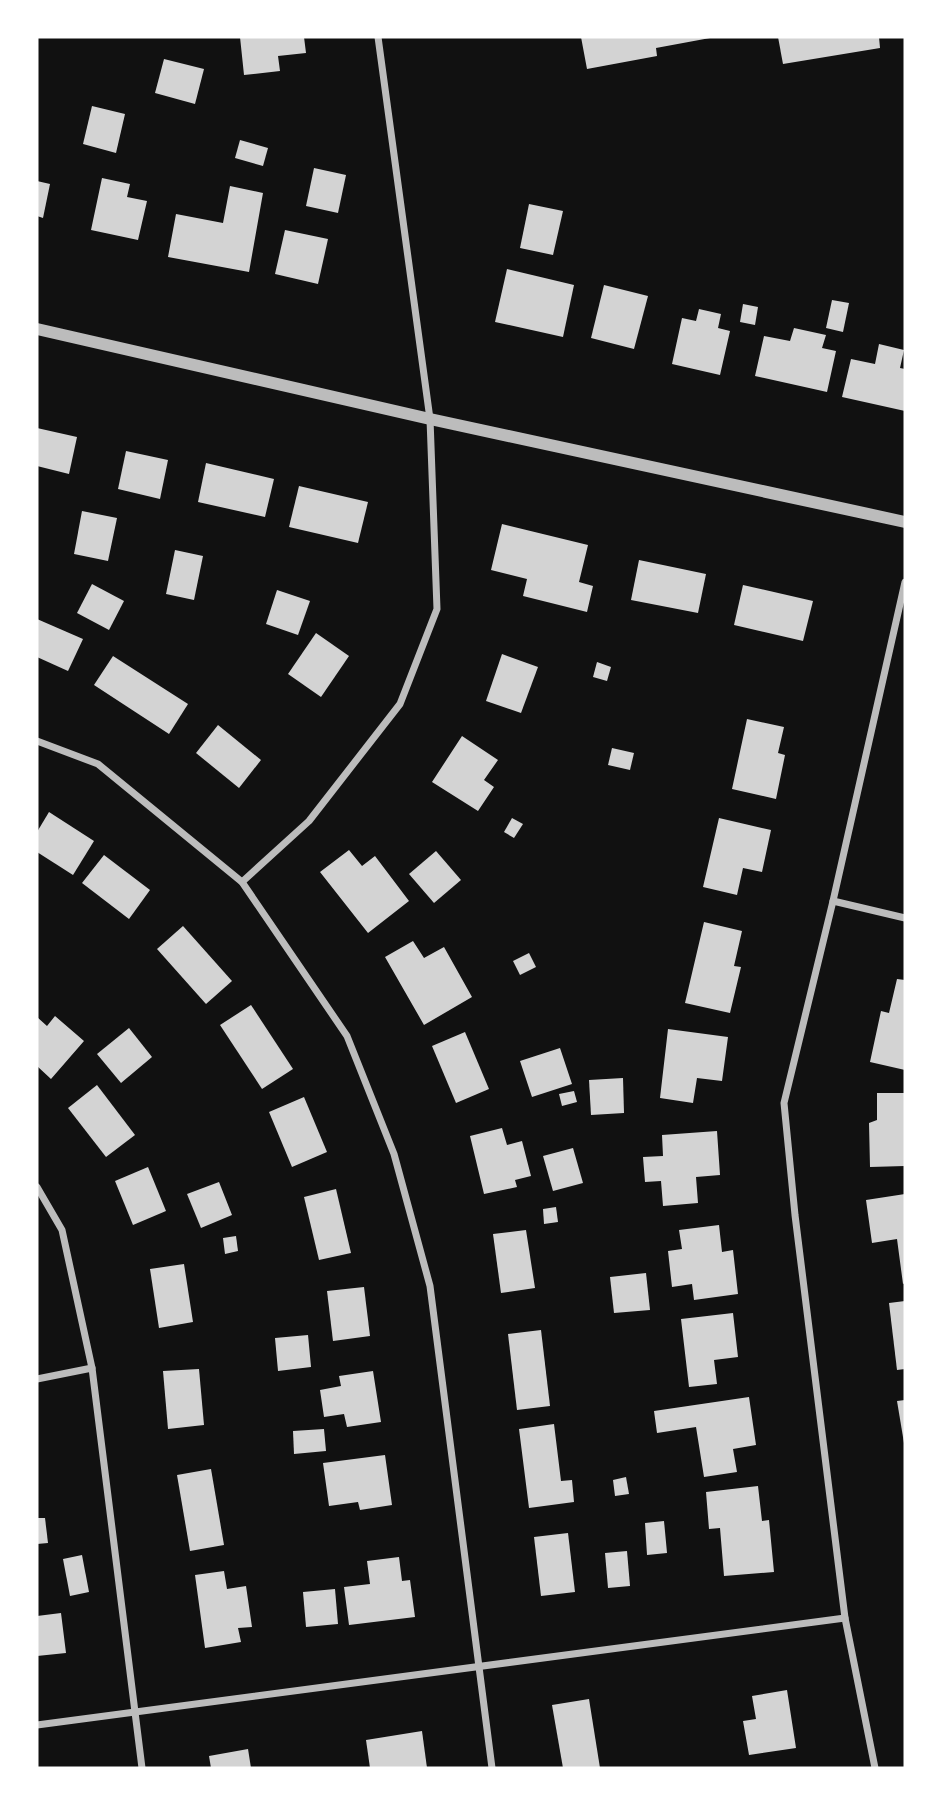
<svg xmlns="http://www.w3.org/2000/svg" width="942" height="1805" font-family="'Noto Sans',sans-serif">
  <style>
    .building { fill: #d3d3d3 }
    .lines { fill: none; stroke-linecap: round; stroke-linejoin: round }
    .minor { stroke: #bcbcbc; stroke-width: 7 }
    .tertiary { stroke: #bcbcbc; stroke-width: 12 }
  </style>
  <rect width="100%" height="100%" fill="#111"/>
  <!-- building -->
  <g class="building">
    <polygon points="240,37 304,37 306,53 278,56 280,71 244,75"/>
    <polygon points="581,37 710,37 710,38 656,48 657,56 587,69"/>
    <polygon points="778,37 879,37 880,48 783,64"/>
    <polygon points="164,59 204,69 195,104 155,93"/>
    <polygon points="92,106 125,114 116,153 83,144"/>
    <polygon points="240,140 268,148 263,166 235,158"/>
    <polygon points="314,168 346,175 338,213 306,206"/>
    <polygon points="102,178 130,184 127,197 147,201 138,240 91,230"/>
    <polygon points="37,181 50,184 43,218 37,216"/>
    <polygon points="230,186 263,193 249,272 168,257 176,214 223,223"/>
    <polygon points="529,204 563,211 553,255 520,248"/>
    <polygon points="285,230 328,239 318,284 275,274"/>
    <polygon points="507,269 574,285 563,337 495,322"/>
    <polygon points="604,285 648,296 634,349 591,338"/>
    <polygon points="832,300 849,303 843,332 826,328"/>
    <polygon points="743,304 758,307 755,325 740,322"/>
    <polygon points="699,309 721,314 718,328 730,331 720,375 672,364 682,318 696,321"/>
    <polygon points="794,328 826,335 822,348 836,351 827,392 755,376 764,336 790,341"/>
    <polygon points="879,344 904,350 900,368 905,369 905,411 842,397 851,359 875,364"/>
    <polygon points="37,428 77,437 69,474 37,466"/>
    <polygon points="126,451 168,460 160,499 118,489"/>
    <polygon points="206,463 274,479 265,517 198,502"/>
    <polygon points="299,486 368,502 358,543 289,527"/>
    <polygon points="82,511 117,518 108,561 74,554"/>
    <polygon points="502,524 588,545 579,582 593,586 587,612 523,596 527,579 491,570"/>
    <polygon points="175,550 203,556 194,600 166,594"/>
    <polygon points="639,560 706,574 698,613 631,600"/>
    <polygon points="92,584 124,601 109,630 77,613"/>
    <polygon points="743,585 813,601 803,641 734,625"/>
    <polygon points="277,590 310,601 298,635 266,624"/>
    <polygon points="37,619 83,639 68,671 37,657"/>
    <polygon points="316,633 349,656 321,697 288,674"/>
    <polygon points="502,654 538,667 521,713 486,701"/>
    <polygon points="113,656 188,704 169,734 94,685"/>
    <polygon points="597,662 611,667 607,681 593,677"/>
    <polygon points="747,719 784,727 778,753 785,755 776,799 732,789"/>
    <polygon points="218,725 261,760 239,788 196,753"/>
    <polygon points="462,736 498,760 484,780 494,787 478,811 432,782"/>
    <polygon points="612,748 634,753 630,770 608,765"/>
    <polygon points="49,812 94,841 73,875 37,852 37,832"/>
    <polygon points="512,818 523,824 514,838 504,832"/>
    <polygon points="719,818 771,830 762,872 743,868 737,895 703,887"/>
    <polygon points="349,850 362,866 375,856 409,901 368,933 320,872"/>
    <polygon points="436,851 461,880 434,903 409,874"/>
    <polygon points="104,855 150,890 129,919 82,883"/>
    <polygon points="704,922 742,931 734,966 741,967 730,1013 685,1003"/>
    <polygon points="183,926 232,981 206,1004 157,949"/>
    <polygon points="413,941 424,958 444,947 472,997 424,1025 385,957"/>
    <polygon points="529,953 536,967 520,975 513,961"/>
    <polygon points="897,979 905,980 905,1070 870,1062 881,1011 889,1013"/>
    <polygon points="251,1005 293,1069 262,1089 220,1025"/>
    <polygon points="55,1016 84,1041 51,1079 37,1066 37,1017 47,1026"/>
    <polygon points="129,1028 152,1057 121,1083 97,1054"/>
    <polygon points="668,1029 728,1037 722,1081 697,1078 693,1103 660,1098"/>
    <polygon points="465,1032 489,1089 456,1103 432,1046"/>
    <polygon points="560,1048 572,1084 532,1097 520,1061"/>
    <polygon points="623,1078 624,1113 591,1115 589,1080"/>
    <polygon points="97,1085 135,1135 106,1157 68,1108"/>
    <polygon points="574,1091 577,1102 562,1106 559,1094"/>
    <polygon points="877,1093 905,1093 905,1166 870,1167 869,1123 877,1120"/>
    <polygon points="304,1097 327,1152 292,1167 269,1112"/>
    <polygon points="502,1128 507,1145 522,1141 531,1176 515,1180 517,1187 484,1194 470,1136"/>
    <polygon points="717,1131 720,1175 696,1177 698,1203 663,1206 661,1181 645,1182 643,1157 663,1156 662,1135"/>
    <polygon points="573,1148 583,1183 553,1191 543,1156"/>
    <polygon points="148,1167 166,1211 133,1225 115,1181"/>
    <polygon points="219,1182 232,1215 201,1228 187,1194"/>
    <polygon points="336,1189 351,1253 319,1260 304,1197"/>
    <polygon points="905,1194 905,1283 903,1284 897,1239 872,1243 866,1200"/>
    <polygon points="556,1207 558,1222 544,1224 543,1209"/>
    <polygon points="719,1225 722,1252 733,1250 738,1294 694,1300 692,1284 672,1287 668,1251 682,1249 679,1230"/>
    <polygon points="526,1230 535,1288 501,1293 493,1234"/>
    <polygon points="236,1236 238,1251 225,1254 223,1238"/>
    <polygon points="184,1264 193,1322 159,1328 150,1269"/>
    <polygon points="646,1273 650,1310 614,1313 610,1277"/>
    <polygon points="364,1287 370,1336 333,1341 327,1291"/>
    <polygon points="905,1301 905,1369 897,1370 889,1303"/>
    <polygon points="733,1313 738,1357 714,1360 717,1384 689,1387 681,1319"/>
    <polygon points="541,1330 550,1406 517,1410 508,1334"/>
    <polygon points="308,1335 311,1367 278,1371 275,1338"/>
    <polygon points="199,1369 204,1425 168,1429 163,1371"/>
    <polygon points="373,1371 381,1422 347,1427 344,1414 324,1417 320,1390 341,1386 339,1376"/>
    <polygon points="749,1397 756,1445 733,1449 737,1472 704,1477 696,1427 657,1433 654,1411"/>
    <polygon points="905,1400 905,1443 904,1443 897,1401"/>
    <polygon points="554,1424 561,1481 572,1480 574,1502 529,1508 519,1429"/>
    <polygon points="324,1429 326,1451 294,1454 293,1431"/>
    <polygon points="385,1455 392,1505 360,1510 358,1502 329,1506 323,1463"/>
    <polygon points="211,1469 224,1545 190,1551 177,1475"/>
    <polygon points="626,1477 629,1494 615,1496 613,1480"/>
    <polygon points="758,1486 762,1521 769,1520 774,1572 724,1576 720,1528 709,1529 706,1492"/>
    <polygon points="37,1518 45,1518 48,1543 37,1544"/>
    <polygon points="664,1521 667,1553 647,1555 645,1523"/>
    <polygon points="568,1533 575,1592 541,1596 534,1537"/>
    <polygon points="627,1551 630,1586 608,1588 605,1553"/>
    <polygon points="82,1555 89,1592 70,1596 63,1559"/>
    <polygon points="399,1557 402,1581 410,1580 415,1617 349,1625 344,1587 370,1584 367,1561"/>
    <polygon points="224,1571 227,1589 246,1586 252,1627 238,1628 241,1642 205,1648 195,1575"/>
    <polygon points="335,1589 338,1624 306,1627 303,1592"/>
    <polygon points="61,1613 66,1653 37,1656 37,1616"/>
    <polygon points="787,1690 796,1748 749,1755 743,1721 756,1719 752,1696"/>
    <polygon points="589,1699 600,1768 563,1768 552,1705"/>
    <polygon points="422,1731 427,1768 370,1768 366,1740"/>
    <polygon points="248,1749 251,1768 211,1768 209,1756"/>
  </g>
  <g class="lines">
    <!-- minor -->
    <g class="minor">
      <polyline points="37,741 98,764 242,882 347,1036 394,1154 430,1286 492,1768"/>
      <polyline points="242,882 309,821 400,704 437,609 430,419 378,37"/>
      <polyline points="833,901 905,918"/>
      <polyline points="37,1187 62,1230 92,1368 142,1768"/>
      <polyline points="37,1379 92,1368"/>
      <polyline points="37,1725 845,1618"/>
      <polyline points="875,1768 845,1618 795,1215 784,1103 833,901 905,582"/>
    </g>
    <!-- tertiary -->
    <polyline class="tertiary" points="37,329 430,419 905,522"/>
  </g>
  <!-- border -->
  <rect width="942" height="1805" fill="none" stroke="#ffffff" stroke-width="77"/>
</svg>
